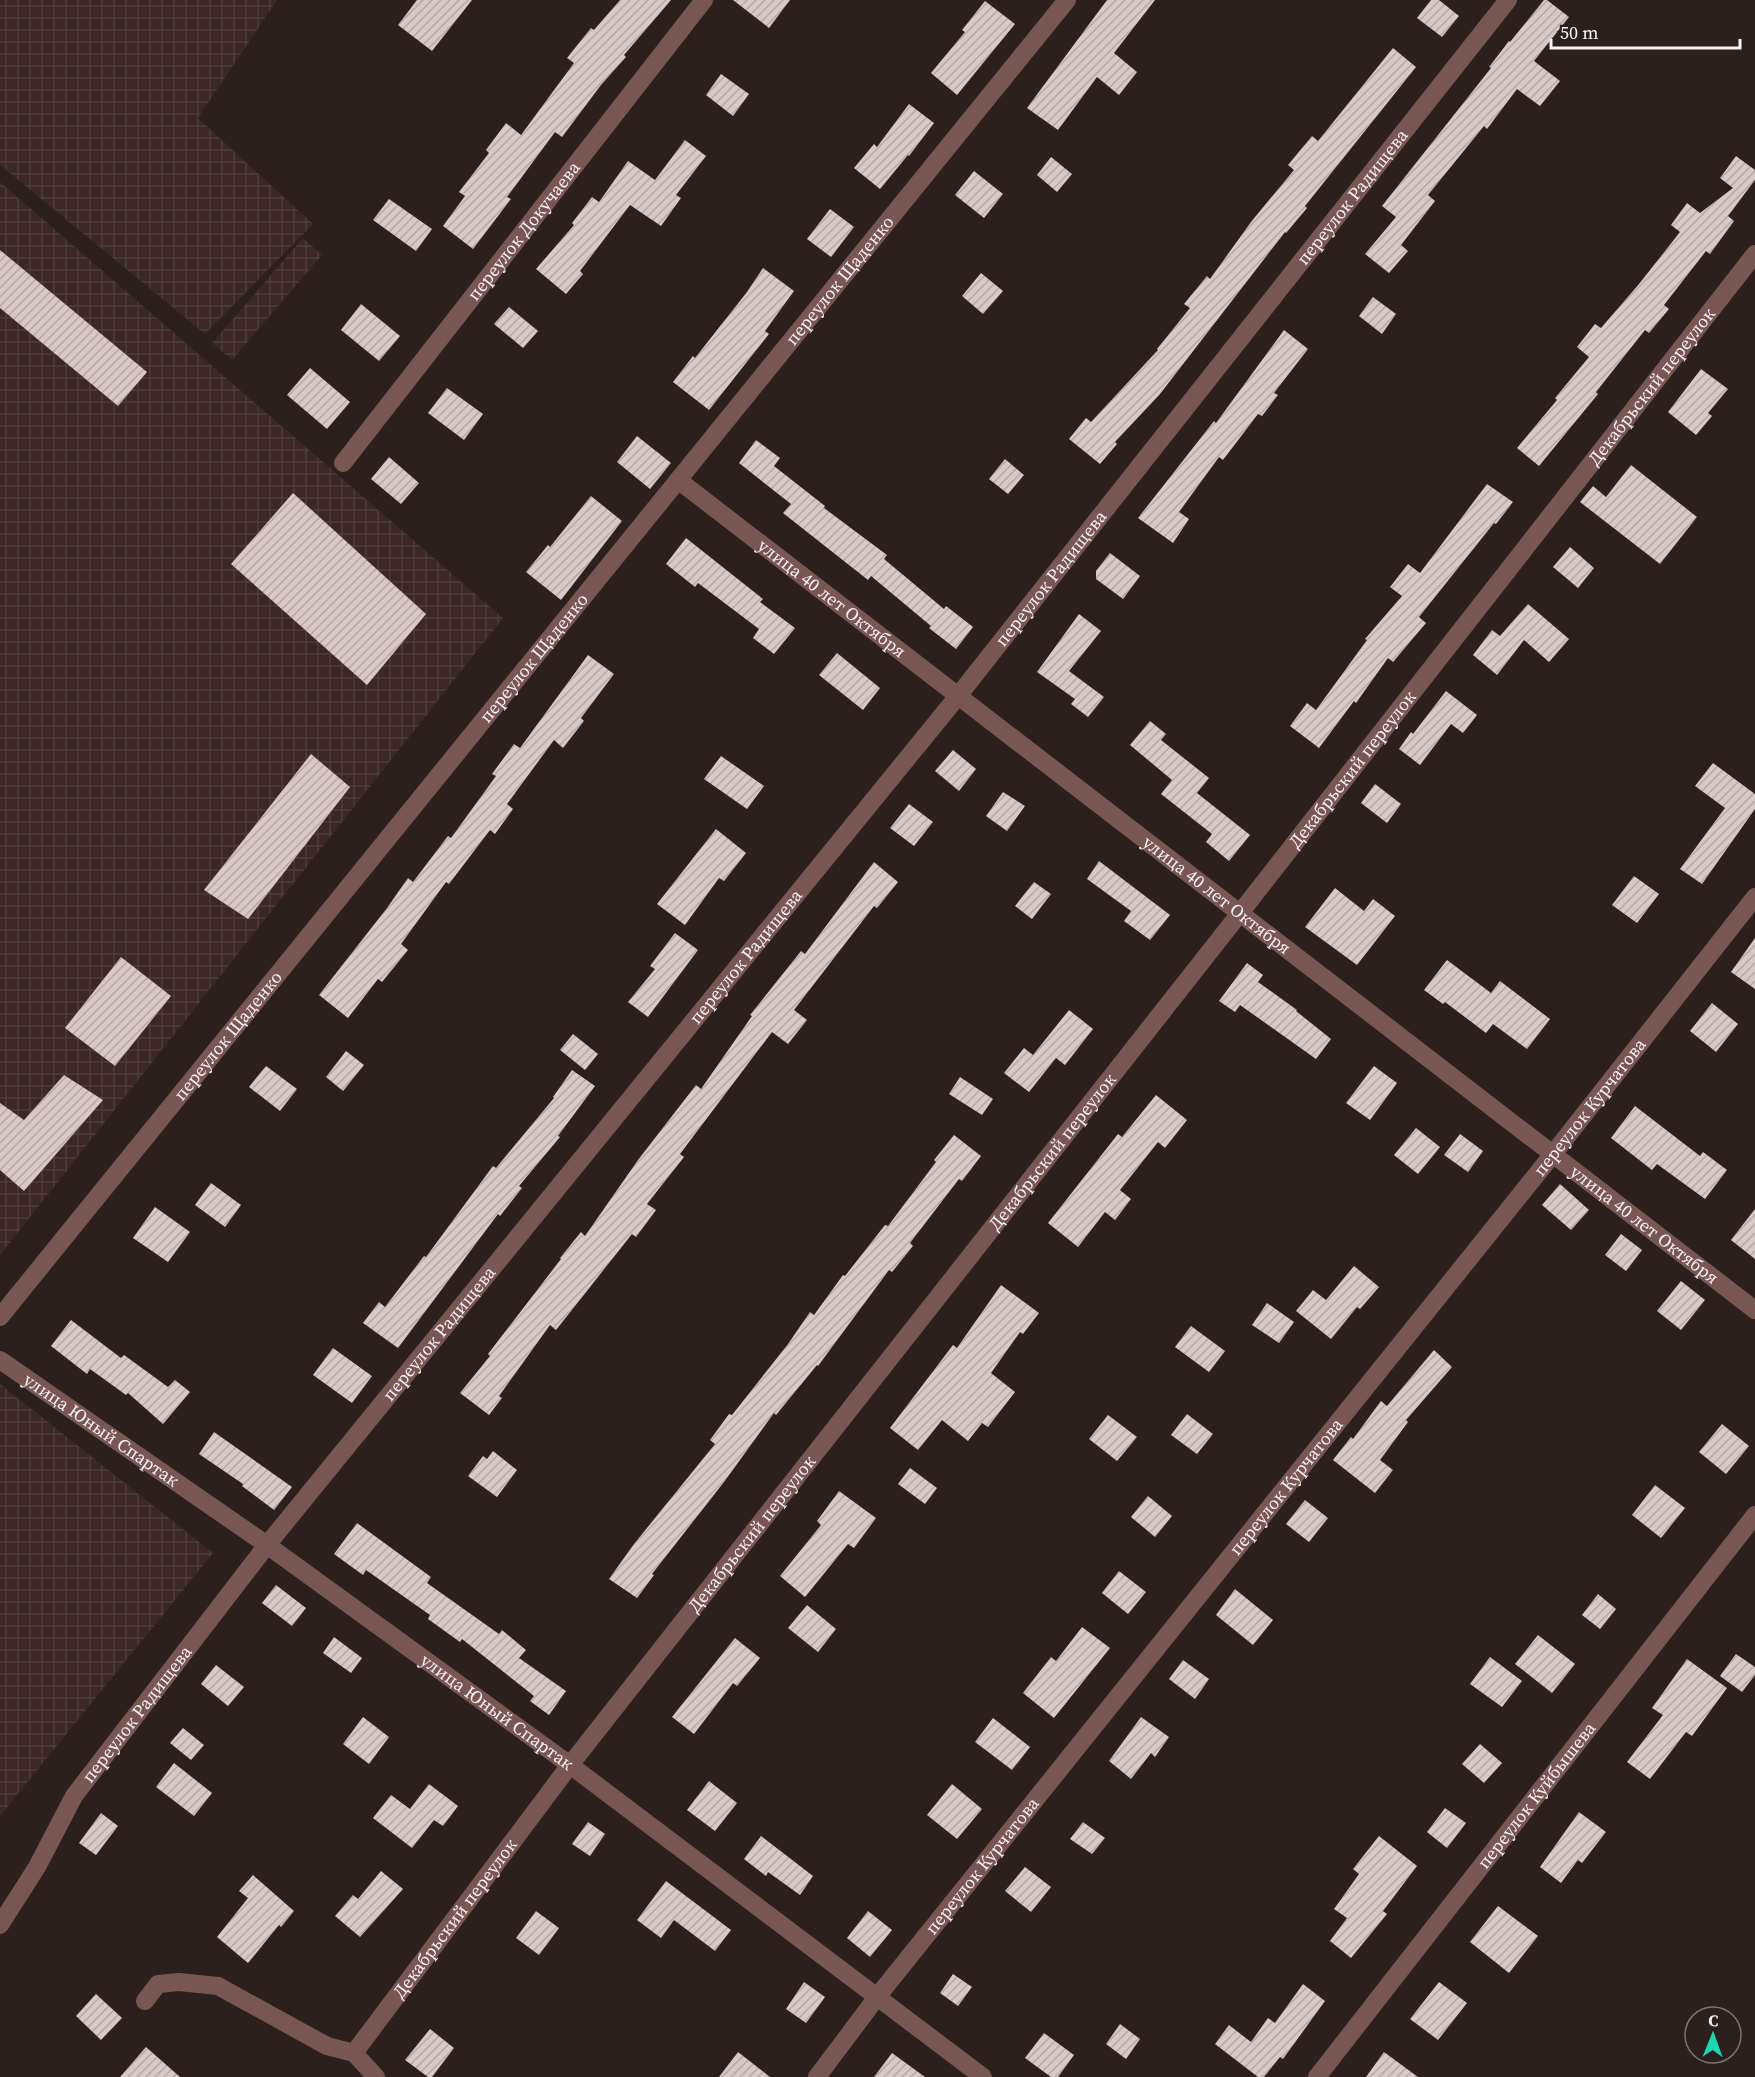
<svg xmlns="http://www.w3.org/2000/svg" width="1755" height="2077" font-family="'Source Serif 4',serif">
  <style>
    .industrial { fill: url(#industrial-grid) }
    .building { fill: url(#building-hatch) }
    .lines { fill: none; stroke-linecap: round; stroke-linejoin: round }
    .minor { stroke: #775654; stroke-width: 18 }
    .labels { text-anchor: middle; stroke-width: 6; stroke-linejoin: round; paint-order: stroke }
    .street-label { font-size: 18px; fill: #faf1f0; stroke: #2c201f }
  </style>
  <defs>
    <pattern id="industrial-grid" width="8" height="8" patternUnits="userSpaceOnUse" patternTransform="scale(1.5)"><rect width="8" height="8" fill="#3a2726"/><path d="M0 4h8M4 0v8" fill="none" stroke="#4e3c3b"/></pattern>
    <pattern id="building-hatch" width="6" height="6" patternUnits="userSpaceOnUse" patternTransform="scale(1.5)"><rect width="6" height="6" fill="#d8c8c6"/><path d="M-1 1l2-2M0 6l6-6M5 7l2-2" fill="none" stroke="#b5a8a6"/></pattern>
  </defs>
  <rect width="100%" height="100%" fill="#2c201f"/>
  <!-- industrial -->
  <g class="industrial">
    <polygon points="0,0 277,0 198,118 313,224 205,334 0,165"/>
    <polygon points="0,182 503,618 0,1255"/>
    <polygon points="303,238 322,255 232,360 212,343"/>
    <polygon points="0,1384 213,1553 0,1816"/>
  </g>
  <!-- building -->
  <g class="building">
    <polygon points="417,0 472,0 432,51 398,25"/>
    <polygon points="620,0 671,0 624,55 626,57 601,85 562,137 555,132 507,197 511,199 473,249 443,226 465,196 459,192 489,153 486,150 506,123 521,135 574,63 567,58 591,28 594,30"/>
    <polygon points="733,0 790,0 769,28"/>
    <polygon points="1107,0 1155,0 1114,53 1137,72 1119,95 1097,77 1058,130 1027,108"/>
    <polygon points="1431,0 1439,0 1459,16 1442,37 1417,18"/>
    <polygon points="1544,0 1547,0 1569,17 1534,61 1560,81 1540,106 1517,89 1487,129 1484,126 1428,195 1435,201 1401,245 1408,251 1389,273 1365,254 1396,217 1382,206 1491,68 1489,67 1509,41 1510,42"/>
    <polygon points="985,1 1015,24 957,95 931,73 965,32 962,30"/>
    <polygon points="1393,48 1416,67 1305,206 1307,208 1286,233 1285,232 1160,394 1115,442 1117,444 1100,464 1069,439 1086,418 1091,422 1158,350 1157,349 1190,308 1184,304 1207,276 1210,279 1251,222 1294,170 1288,165 1312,136 1318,141"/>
    <polygon points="721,74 749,94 733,116 706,95"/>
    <polygon points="909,104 934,123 909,156 908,155 880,189 854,168 874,144 877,147"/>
    <polygon points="685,140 706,156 676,195 681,198 661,226 630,205 580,271 583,274 566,294 536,269 574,225 572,223 592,197 599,202 628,161 655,180"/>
    <polygon points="1736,156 1755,170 1755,180 1728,216 1734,221 1710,254 1706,251 1664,305 1669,309 1649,333 1645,330 1596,392 1598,394 1539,466 1517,448 1557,400 1555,398 1589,357 1577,347 1595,324 1601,328 1639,284 1680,232 1671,225 1687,203 1700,213 1733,188 1720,178"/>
    <polygon points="1051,157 1072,174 1057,192 1037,175"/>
    <polygon points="974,171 1003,194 984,218 955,195"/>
    <polygon points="389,199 432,229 416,251 373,220"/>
    <polygon points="830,209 854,227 831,257 807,239"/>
    <polygon points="0,250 147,372 118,406 0,308"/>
    <polygon points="763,268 794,291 765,331 769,334 709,410 673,382 693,356 695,358 747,292"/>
    <polygon points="981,273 1003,291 983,314 962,296"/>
    <polygon points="1373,297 1396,314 1382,334 1359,316"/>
    <polygon points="361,304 400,336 379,361 341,330"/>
    <polygon points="509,307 538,331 523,348 494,324"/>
    <polygon points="1284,330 1308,349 1274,393 1278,395 1262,416 1258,414 1223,460 1219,457 1179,512 1189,519 1173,543 1138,518 1214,421 1216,423"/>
    <polygon points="310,368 350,402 327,429 287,395"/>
    <polygon points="1701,369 1728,389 1708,413 1712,416 1696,435 1668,412"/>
    <polygon points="447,388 483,414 464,440 428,413"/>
    <polygon points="637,436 671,463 650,489 617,462"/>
    <polygon points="756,440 780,458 774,466 825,506 824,508 887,555 884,559 944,609 946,606 973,627 956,649 929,628 931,626 871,576 868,580 783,513 791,504 739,463"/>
    <polygon points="389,457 419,483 401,504 371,479"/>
    <polygon points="1005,459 1024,475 1008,494 989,479"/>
    <polygon points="1631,465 1697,517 1660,564 1580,502 1593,486 1606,497"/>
    <polygon points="1487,484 1513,502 1496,524 1494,523 1419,617 1426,623 1393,662 1388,658 1356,703 1354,701 1319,748 1290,726 1307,703 1316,710 1367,640 1365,639 1402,596 1390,587 1408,564 1420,573"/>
    <polygon points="293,493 426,614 367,685 231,564"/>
    <polygon points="591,496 622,521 561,600 526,572 548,545 550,547"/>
    <polygon points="686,538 763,599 760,602 795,628 774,654 753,638 759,629 698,583 695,587 666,564"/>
    <polygon points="1570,547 1594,568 1578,588 1553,567"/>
    <polygon points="1110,553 1140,576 1123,599 1096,579 1096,571"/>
    <polygon points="1528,604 1569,639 1549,662 1524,640 1497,675 1473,655 1492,630 1500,636"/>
    <polygon points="1079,614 1101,631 1069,671 1104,697 1088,717 1071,704 1075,699 1037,672"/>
    <polygon points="837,653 880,688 863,710 819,675"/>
    <polygon points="588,655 614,674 581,718 584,721 563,748 554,740 507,804 513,809 495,834 490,830 449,884 446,882 401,944 408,950 382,982 378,979 348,1018 319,995 387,908 408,878 413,882 448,836 451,838 496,776 492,774 514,744 520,748"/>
    <polygon points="1446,691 1477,715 1463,733 1451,724 1420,765 1399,749 1411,732 1413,734"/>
    <polygon points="1150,721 1166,734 1161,740 1209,778 1197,793 1250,835 1229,861 1206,842 1212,834 1161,794 1172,780 1130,745"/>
    <polygon points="953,750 976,769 959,791 935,771"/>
    <polygon points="311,754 350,787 248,919 204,890"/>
    <polygon points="721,756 764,786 747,809 704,779"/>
    <polygon points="1713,763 1755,794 1755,809 1702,884 1680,869 1725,808 1695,786"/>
    <polygon points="1375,784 1401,804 1387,823 1361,803"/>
    <polygon points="1003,792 1025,806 1007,831 986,816"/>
    <polygon points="909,804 933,822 914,846 890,828"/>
    <polygon points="716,829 746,853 724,881 719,878 685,925 657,904"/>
    <polygon points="1099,861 1170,915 1150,940 1124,921 1131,911 1087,879"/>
    <polygon points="874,862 898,882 877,908 874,906 794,1010 807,1020 788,1044 772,1032 680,1154 684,1157 647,1204 656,1210 636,1237 632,1234 556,1330 550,1325 499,1396 502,1398 489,1415 460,1393 490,1356 488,1354 561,1259 560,1258 581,1232 585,1236 638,1160 696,1085 701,1089 752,1016 750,1015 801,951 805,954"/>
    <polygon points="1634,876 1659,894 1637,923 1612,905"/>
    <polygon points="1034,882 1051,894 1032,919 1015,906"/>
    <polygon points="1335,888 1364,911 1373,899 1395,916 1357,965 1305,927"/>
    <polygon points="675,933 698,950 648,1017 628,1002 655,969 650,966"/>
    <polygon points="1755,938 1755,989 1731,972"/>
    <polygon points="121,957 171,996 115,1066 65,1028"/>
    <polygon points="1447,960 1491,993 1500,981 1550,1019 1527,1049 1493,1024 1486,1033 1445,1002 1443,1004 1424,990"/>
    <polygon points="1247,963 1263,975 1258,982 1297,1010 1296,1011 1331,1039 1316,1059 1240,1005 1235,1012 1219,1001"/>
    <polygon points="1712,1003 1738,1024 1716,1052 1690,1031"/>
    <polygon points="1069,1010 1093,1029 1065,1065 1056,1058 1029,1092 1004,1073 1024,1048 1033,1055"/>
    <polygon points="573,1034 598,1054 585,1070 560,1050"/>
    <polygon points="346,1051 364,1065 343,1091 326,1077"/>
    <polygon points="266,1066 297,1089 280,1111 249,1087"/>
    <polygon points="1374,1066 1397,1083 1370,1120 1346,1103"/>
    <polygon points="572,1070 595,1086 558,1136 560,1137 519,1186 522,1188 500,1216 498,1214 398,1348 363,1323 379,1302 385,1307 424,1256 426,1257 493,1166 496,1168 554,1098 553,1097"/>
    <polygon points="64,1075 103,1100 24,1191 0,1170 0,1103 24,1120"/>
    <polygon points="960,1077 993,1099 982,1115 949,1094"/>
    <polygon points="1156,1095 1187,1120 1165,1148 1158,1142 1120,1190 1131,1199 1115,1220 1105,1212 1078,1247 1048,1223 1118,1134 1122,1137"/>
    <polygon points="1635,1106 1700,1156 1703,1152 1727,1170 1705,1199 1657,1164 1652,1170 1611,1138"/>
    <polygon points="1416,1128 1440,1147 1418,1174 1394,1155"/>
    <polygon points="1460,1134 1483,1151 1468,1172 1444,1155"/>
    <polygon points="954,1135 981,1156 962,1181 959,1179 910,1243 913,1246 892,1272 889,1270 818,1366 817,1365 776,1415 774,1413 724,1482 652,1574 654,1575 637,1598 609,1579 634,1544 715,1444 710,1440 729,1414 732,1415 788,1344 810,1312 814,1315 843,1275 845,1276 885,1225 888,1226 936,1162 934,1160"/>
    <polygon points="211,1183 241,1205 225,1227 195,1205"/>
    <polygon points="1560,1184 1589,1210 1571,1230 1542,1205"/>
    <polygon points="155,1207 190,1232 168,1262 133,1238"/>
    <polygon points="1755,1209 1755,1259 1731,1240"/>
    <polygon points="1621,1234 1642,1250 1626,1271 1605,1255"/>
    <polygon points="1354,1266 1379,1287 1360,1309 1357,1307 1331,1339 1296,1311 1313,1290 1326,1300"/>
    <polygon points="1681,1281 1705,1300 1681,1330 1657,1311"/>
    <polygon points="1001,1285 1039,1313 1023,1334 1020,1332 991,1373 1015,1392 988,1427 982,1423 968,1441 942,1420 918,1450 890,1428 953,1345 957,1348"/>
    <polygon points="1267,1303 1294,1322 1279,1343 1252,1325"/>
    <polygon points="71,1320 121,1358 124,1355 168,1387 175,1380 190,1392 163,1424 128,1393 126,1395 90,1369 87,1374 51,1346"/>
    <polygon points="1191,1326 1225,1351 1209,1372 1175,1347"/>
    <polygon points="333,1348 372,1376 352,1403 313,1375"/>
    <polygon points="1434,1350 1452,1367 1406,1420 1408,1422 1380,1460 1393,1470 1375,1493 1333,1460 1351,1437 1353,1439 1381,1401 1387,1406"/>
    <polygon points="1187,1414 1213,1434 1197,1454 1171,1435"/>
    <polygon points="1108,1415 1137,1437 1117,1461 1089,1439"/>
    <polygon points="1722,1424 1749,1446 1726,1474 1699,1452"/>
    <polygon points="214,1432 292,1487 274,1510 242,1486 243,1484 199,1454"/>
    <polygon points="493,1451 517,1470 497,1497 468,1476 483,1456 487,1459"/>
    <polygon points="910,1468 937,1488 925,1504 898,1484"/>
    <polygon points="1655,1485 1685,1508 1661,1538 1632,1515"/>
    <polygon points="839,1491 876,1518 854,1548 848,1544 805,1597 780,1576 821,1525 817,1521"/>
    <polygon points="1148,1496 1172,1516 1155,1537 1131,1517"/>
    <polygon points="1305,1500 1328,1518 1309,1542 1286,1524"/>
    <polygon points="357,1523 431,1577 427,1583 499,1634 502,1630 526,1650 519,1658 566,1691 549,1715 530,1701 534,1696 462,1639 460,1642 428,1619 430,1615 366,1570 363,1575 334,1554"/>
    <polygon points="1119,1571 1146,1592 1128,1614 1102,1593"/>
    <polygon points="276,1585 306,1608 292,1626 262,1603"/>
    <polygon points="1235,1589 1273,1620 1253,1645 1216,1615"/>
    <polygon points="1598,1594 1616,1609 1600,1629 1582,1615"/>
    <polygon points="807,1605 836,1629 818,1652 788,1628"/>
    <polygon points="1082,1627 1110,1648 1054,1718 1023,1693 1051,1657 1056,1661"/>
    <polygon points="1538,1635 1575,1664 1552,1693 1515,1664"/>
    <polygon points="334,1637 362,1658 351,1673 323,1653"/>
    <polygon points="735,1638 760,1658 737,1686 733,1683 694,1734 672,1717"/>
    <polygon points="1736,1654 1755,1667 1755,1675 1742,1692 1720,1676"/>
    <polygon points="1490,1657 1522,1681 1502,1707 1470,1684"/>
    <polygon points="1687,1659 1727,1688 1692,1736 1686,1732 1650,1779 1627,1762 1663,1715 1652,1708"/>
    <polygon points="1183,1660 1209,1679 1195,1699 1169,1679"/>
    <polygon points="216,1665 244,1687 228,1706 201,1684"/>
    <polygon points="363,1717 389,1737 369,1764 343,1744"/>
    <polygon points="1141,1717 1169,1737 1155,1757 1151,1753 1131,1779 1109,1761"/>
    <polygon points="993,1718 1030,1747 1012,1770 975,1742"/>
    <polygon points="183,1728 204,1745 191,1760 170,1743"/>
    <polygon points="1480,1744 1502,1763 1484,1783 1462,1764"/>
    <polygon points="174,1763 212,1793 194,1816 156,1787"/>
    <polygon points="709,1781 737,1803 715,1831 687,1810"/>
    <polygon points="429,1784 458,1806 443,1826 434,1820 412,1848 373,1818 391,1795 410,1809"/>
    <polygon points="952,1784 982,1809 957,1839 927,1815"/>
    <polygon points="1445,1808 1466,1823 1447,1848 1427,1832"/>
    <polygon points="1579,1812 1606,1832 1582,1863 1578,1860 1561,1883 1540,1867"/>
    <polygon points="101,1813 118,1826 96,1855 79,1843"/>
    <polygon points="588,1822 605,1834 590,1856 572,1844"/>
    <polygon points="1083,1822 1105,1838 1092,1854 1070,1839"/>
    <polygon points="761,1836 813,1876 800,1895 768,1872 766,1876 744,1859"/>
    <polygon points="1379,1836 1417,1866 1383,1911 1387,1914 1351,1958 1330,1941 1347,1918 1334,1909 1359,1874 1353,1869"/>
    <polygon points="1025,1867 1051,1887 1031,1912 1005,1891"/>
    <polygon points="381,1871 403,1889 360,1937 335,1916 353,1895 358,1899"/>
    <polygon points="253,1875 294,1911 281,1927 279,1925 248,1963 217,1937 248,1898 239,1891"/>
    <polygon points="666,1881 731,1930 715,1951 674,1920 661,1938 637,1920"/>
    <polygon points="1498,1906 1538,1936 1509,1973 1470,1942"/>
    <polygon points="536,1911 559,1928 539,1955 516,1938"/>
    <polygon points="868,1911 892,1930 870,1957 847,1938"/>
    <polygon points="953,1974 972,1987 958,2006 940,1993"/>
    <polygon points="804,1982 825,1997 806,2023 786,2009"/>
    <polygon points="1439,1982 1467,2003 1438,2040 1410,2019"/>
    <polygon points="1303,1984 1325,2001 1283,2059 1280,2057 1264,2077 1258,2077 1215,2044 1229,2025 1251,2042 1268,2018 1275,2023"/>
    <polygon points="96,1994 122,2018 101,2040 76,2016"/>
    <polygon points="1120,2024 1140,2039 1126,2059 1106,2044"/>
    <polygon points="430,2029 454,2048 432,2077 428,2077 405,2060"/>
    <polygon points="1044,2033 1074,2055 1058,2077 1051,2077 1025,2058"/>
    <polygon points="146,2047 180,2077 120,2077"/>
    <polygon points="738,2052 770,2077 719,2077"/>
    <polygon points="1384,2052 1418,2077 1366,2077"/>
    <polygon points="892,2053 925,2077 874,2077"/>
  </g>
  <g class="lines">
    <!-- minor -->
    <g class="minor">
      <path id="s1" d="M343 463 704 0"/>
      <path id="s2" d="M678 480 1755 1310"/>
      <path id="s3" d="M0 1317 1067 0"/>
      <path id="s4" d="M0 1360 267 1545 570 1765 983 2077"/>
      <path id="s5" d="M0 1925 37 1867 74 1796 267 1545 958 696 1508 0"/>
      <polyline points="145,2001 158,1984 179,1982 218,1986 327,2046 354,2053 376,2077"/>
      <path id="s6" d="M354 2053 570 1765 1240 913 1755 254"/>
      <path id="s7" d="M817 2077 877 1997 1553 1154 1755 897"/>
      <path id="s8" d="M1317 2077 1755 1515"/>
    </g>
  </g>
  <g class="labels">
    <!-- street labels -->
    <g class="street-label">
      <text dy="6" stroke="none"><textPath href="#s5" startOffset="2196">переулок Радищева</textPath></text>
      <text dy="6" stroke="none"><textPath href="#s1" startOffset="294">переулок Докучаева</textPath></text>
      <text dy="6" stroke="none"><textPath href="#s3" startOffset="1334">переулок Щаденко</textPath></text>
      <text dy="6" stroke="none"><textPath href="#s6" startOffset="2112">Декабрьский переулок</textPath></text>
      <text dy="6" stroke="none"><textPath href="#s5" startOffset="1710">переулок Радищева</textPath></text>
      <text dy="6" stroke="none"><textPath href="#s2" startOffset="194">улица 40 лет Октября</textPath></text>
      <text dy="6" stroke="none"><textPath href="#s3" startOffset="848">переулок Щаденко</textPath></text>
      <text dy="6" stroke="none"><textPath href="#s6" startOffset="1626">Декабрьский переулок</textPath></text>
      <text dy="6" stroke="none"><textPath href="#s2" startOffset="680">улица 40 лет Октября</textPath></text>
      <text dy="6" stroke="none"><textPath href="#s5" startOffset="1224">переулок Радищева</textPath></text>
      <text dy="6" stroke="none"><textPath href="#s3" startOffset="362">переулок Щаденко</textPath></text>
      <text dy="6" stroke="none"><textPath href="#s7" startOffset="1240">переулок Курчатова</textPath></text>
      <text dy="6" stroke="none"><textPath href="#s6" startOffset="1140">Декабрьский переулок</textPath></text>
      <text dy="6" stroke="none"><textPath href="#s2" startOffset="1220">улица 40 лет Октября</textPath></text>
      <text dy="6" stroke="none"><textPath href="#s5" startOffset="738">переулок Радищева</textPath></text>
      <text dy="6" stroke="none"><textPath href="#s4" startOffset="123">улица Юный Спартак</textPath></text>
      <text dy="6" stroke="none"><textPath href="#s7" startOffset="754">переулок Курчатова</textPath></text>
      <text dy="6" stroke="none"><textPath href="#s6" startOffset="654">Декабрьский переулок</textPath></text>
      <text dy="6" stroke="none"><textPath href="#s4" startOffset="609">улица Юный Спартак</textPath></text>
      <text dy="6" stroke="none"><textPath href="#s5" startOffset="252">переулок Радищева</textPath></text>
      <text dy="6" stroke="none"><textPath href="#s8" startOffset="357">переулок Куйбышева</textPath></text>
      <text dy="6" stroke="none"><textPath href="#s7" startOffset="268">переулок Курчатова</textPath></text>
      <text dy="6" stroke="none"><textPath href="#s6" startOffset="168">Декабрьский переулок</textPath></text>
    </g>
  </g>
  <!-- north arrow -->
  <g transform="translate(1713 2035) rotate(1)"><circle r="28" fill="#2c201f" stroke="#7e7473" stroke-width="1.5"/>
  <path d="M0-4.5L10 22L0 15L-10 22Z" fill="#1dd5b1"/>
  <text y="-9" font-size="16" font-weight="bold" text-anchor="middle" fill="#faf1f0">С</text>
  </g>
  <!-- scale -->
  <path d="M1551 39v9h189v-9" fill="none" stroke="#faf1f0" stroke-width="3"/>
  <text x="1560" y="39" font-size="18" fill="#faf1f0" stroke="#2c201f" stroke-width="4.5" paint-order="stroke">50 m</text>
</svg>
